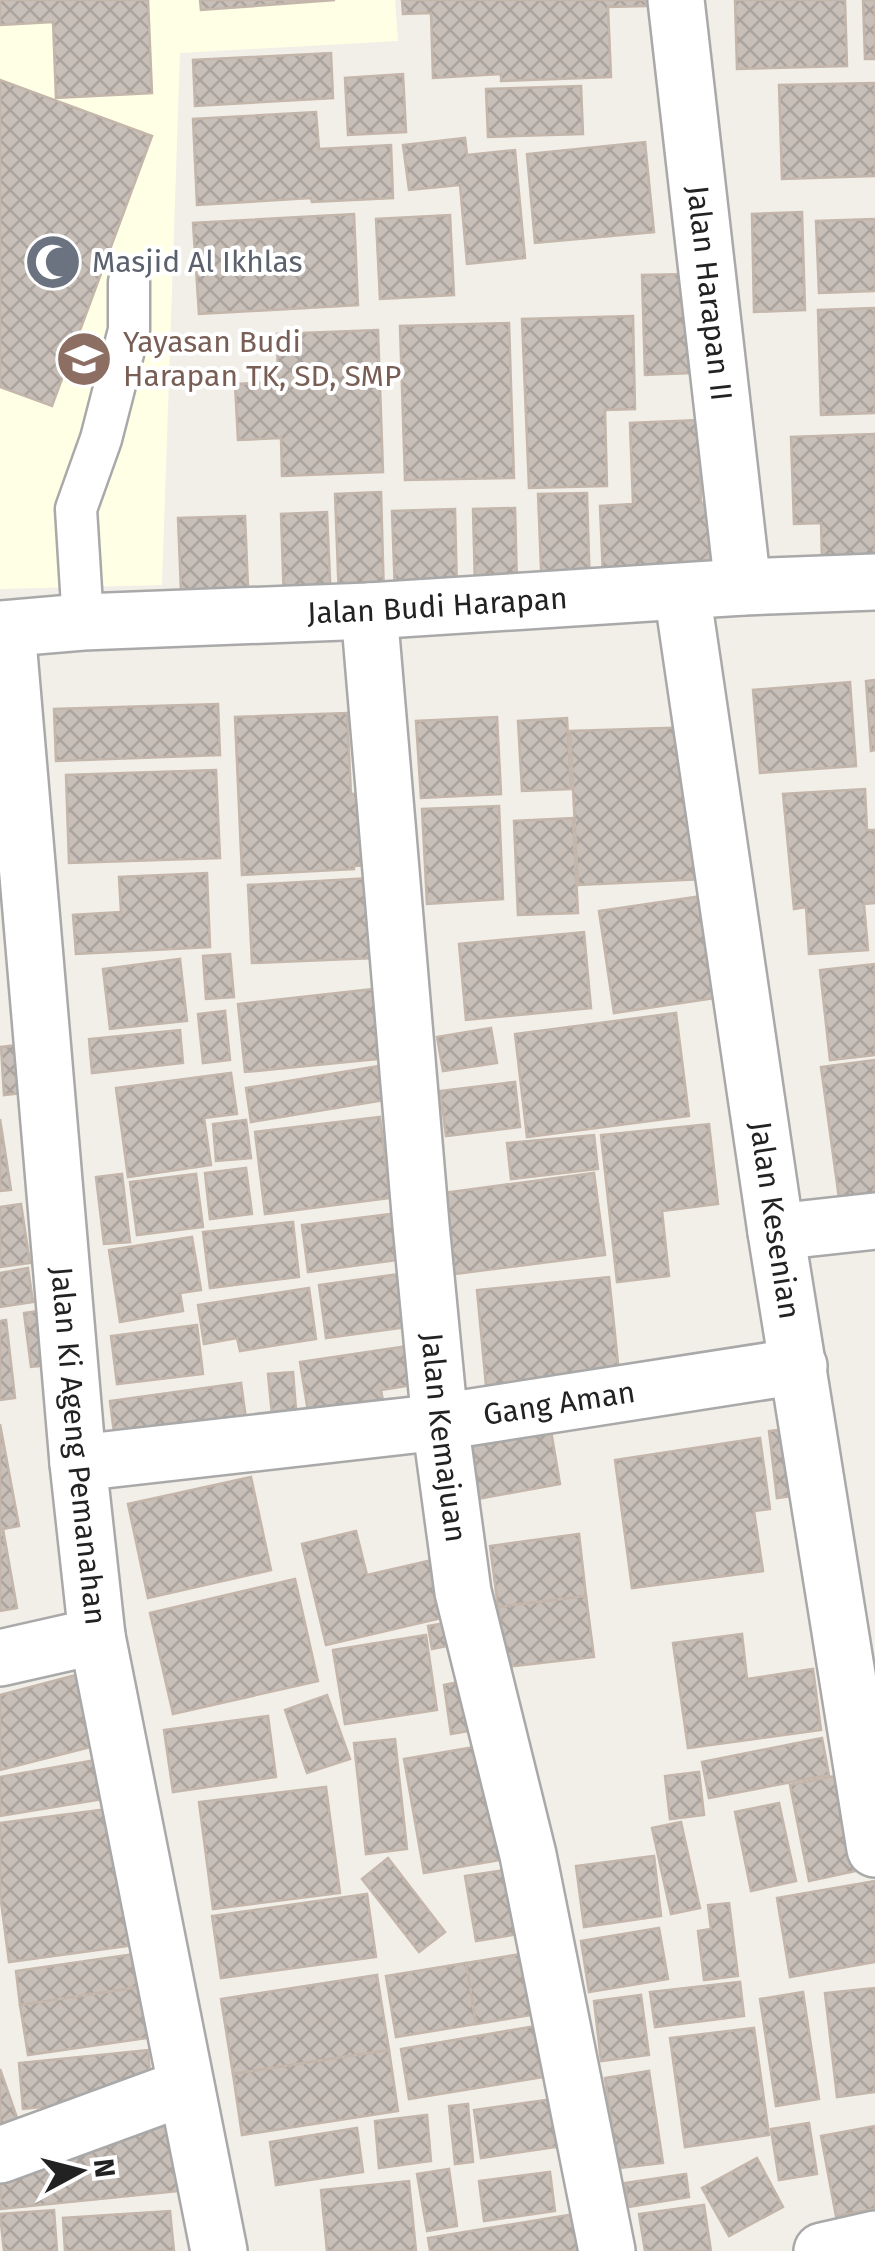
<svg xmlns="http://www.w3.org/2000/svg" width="875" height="2251" font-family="'Fira Sans',sans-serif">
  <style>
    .education { fill: #ffffe5 }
    .building { fill: url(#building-cross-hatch); stroke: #c4b6ab; stroke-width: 2.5 }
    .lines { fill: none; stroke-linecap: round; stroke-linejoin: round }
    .service-casing { stroke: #a9a9a9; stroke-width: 45 }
    .minor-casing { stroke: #a9a9a9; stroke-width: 60 }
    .service { stroke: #fff; stroke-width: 40 }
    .minor { stroke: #fff; stroke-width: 55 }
    .labels { text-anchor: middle; stroke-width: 8; stroke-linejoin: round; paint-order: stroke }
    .worship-label { font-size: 30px; fill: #5b616d; stroke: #fff; text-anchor: start }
    .street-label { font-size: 30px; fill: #222; stroke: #fff }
    .education-label { font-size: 30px; fill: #785e54; stroke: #fff; text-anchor: start }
  </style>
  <defs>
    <pattern id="building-cross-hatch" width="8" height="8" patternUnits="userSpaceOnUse" patternTransform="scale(2.5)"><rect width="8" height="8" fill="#c7bfb8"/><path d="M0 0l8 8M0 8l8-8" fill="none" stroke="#aba49e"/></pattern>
  </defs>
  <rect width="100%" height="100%" fill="#f2efe9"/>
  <!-- education -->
  <polygon class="education" points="0,0 395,0 398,41 180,53 162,585 0,589"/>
  <!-- building -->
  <g class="building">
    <polygon points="0,0 148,0 152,93 56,98 53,22 0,25"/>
    <polygon points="200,0 335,0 201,10"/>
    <polygon points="402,0 646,0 646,6 608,7 611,77 501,81 501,74 433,78 431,13 403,14"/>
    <polygon points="735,0 845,0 847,66 737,69"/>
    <polygon points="863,0 875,0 875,59 865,59"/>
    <polygon points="331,53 333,98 195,106 193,60"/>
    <polygon points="403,74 406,132 348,135 345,78"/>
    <polygon points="0,80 152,136 52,406 0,387"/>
    <polygon points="875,83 875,176 782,179 779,85"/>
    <polygon points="581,86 583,134 488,137 486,89"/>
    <polygon points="316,112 319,149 391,145 393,198 312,202 311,198 197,205 193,119"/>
    <polygon points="465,138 467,155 515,150 525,258 467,264 460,185 409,190 403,145"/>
    <polygon points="645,142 654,232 535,243 527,154"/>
    <polygon points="802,212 805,310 754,312 752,214"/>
    <polygon points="354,214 358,305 199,314 193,223"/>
    <polygon points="450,215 454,295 380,299 376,219"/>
    <polygon points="875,219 875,291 819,293 816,221"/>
    <polygon points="689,274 691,373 645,375 642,275"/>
    <polygon points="875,308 875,413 821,415 818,310"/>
    <polygon points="633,316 635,409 605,410 607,486 529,488 522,319"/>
    <polygon points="509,323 514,478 405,480 400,326"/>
    <polygon points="378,330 383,472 282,476 281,438 238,440 235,384 278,382 277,334"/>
    <polygon points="699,420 701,503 712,502 714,574 603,577 600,506 633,504 630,423"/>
    <polygon points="875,434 875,560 822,561 821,523 794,524 791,437"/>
    <polygon points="381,492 384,597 339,599 335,494"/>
    <polygon points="587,493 590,591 542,592 538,494"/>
    <polygon points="515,508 517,585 475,587 473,509"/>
    <polygon points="455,509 457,593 395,594 392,511"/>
    <polygon points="327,512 331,602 284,603 281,514"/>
    <polygon points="245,516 248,587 181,591 178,518"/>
    <polygon points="875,680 875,750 871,751 866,681"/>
    <polygon points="850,682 856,766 760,773 753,690"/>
    <polygon points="218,704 220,755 56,761 54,709"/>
    <polygon points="347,713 351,794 369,793 372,865 354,866 354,869 242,875 235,717"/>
    <polygon points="497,717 501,794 421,798 416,721"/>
    <polygon points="567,718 571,789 522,791 518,721"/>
    <polygon points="696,727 703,879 578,885 570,731"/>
    <polygon points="216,770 220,858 69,863 66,775"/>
    <polygon points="865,789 867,830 875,830 875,903 864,904 868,950 809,954 806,907 794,909 783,794"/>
    <polygon points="499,806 503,899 427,904 422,809"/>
    <polygon points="573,818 578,913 518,915 514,821"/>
    <polygon points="207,873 210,947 76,954 73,915 121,912 119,877"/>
    <polygon points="370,878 374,958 252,963 248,885"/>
    <polygon points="709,895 722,997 614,1013 599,911"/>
    <polygon points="584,932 591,1008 466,1020 459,944"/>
    <polygon points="230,954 234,997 206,999 203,956"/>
    <polygon points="180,959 187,1021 110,1029 103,969"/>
    <polygon points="875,964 875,1055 830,1060 820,970"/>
    <polygon points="392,987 399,1057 245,1072 238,1004"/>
    <polygon points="225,1011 230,1060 203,1063 198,1014"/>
    <polygon points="676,1013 689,1116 527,1137 515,1034"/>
    <polygon points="491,1028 497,1063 443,1071 437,1037"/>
    <polygon points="180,1030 183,1063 92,1073 89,1039"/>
    <polygon points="35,1043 40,1091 4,1095 1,1047"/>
    <polygon points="875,1060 875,1215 842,1220 821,1067"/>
    <polygon points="391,1064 397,1098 251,1122 246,1088"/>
    <polygon points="231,1073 237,1114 204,1118 211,1165 128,1177 116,1088"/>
    <polygon points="515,1082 520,1127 446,1136 440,1091"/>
    <polygon points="380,1117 390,1198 265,1214 255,1132"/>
    <polygon points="0,1119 11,1190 0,1191"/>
    <polygon points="246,1120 251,1158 216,1161 213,1124"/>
    <polygon points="709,1124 718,1204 662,1211 669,1276 617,1282 601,1135"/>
    <polygon points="594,1135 598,1169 511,1179 507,1143"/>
    <polygon points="246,1168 252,1214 210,1219 205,1173"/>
    <polygon points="594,1173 605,1255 454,1274 443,1193"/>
    <polygon points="122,1174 130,1242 104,1244 96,1177"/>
    <polygon points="196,1174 203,1227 137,1235 130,1182"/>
    <polygon points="21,1204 30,1263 0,1267 0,1207"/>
    <polygon points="399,1213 405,1259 308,1272 302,1225"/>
    <polygon points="293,1222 299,1277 210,1288 203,1232"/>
    <polygon points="192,1237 201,1290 180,1293 183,1311 120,1322 109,1250"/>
    <polygon points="28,1268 33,1302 0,1307 0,1273"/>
    <polygon points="407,1273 415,1326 326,1338 319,1285"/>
    <polygon points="609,1277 619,1373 486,1386 477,1290"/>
    <polygon points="309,1288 316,1339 240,1351 237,1338 204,1344 198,1305"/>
    <polygon points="52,1309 59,1364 31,1367 24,1313"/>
    <polygon points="6,1320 15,1398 0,1400 0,1321"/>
    <polygon points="197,1325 203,1374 117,1384 111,1336"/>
    <polygon points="408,1346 413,1385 381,1390 385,1412 310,1424 300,1362"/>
    <polygon points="293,1372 298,1434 274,1436 268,1374"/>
    <polygon points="241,1383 249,1440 117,1457 110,1401"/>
    <polygon points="549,1419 560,1484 472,1500 461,1434"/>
    <polygon points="0,1424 19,1526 3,1529 17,1608 0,1611"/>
    <polygon points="805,1427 813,1493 777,1498 769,1431"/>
    <polygon points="760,1438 770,1509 754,1511 763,1571 632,1588 615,1460"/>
    <polygon points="251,1477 271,1570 148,1598 128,1504"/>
    <polygon points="356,1531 367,1575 441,1558 454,1615 326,1645 302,1544"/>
    <polygon points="579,1534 586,1596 498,1607 490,1546"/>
    <polygon points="295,1579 318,1681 173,1714 150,1613"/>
    <polygon points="586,1596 594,1657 506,1667 498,1607"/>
    <polygon points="462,1620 466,1642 432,1649 428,1626"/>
    <polygon points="742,1634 747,1679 813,1669 821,1730 688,1748 673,1643"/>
    <polygon points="426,1635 437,1710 345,1724 333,1650"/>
    <polygon points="87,1672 106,1743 0,1770 0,1695"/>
    <polygon points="483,1677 491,1727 451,1734 444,1685"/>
    <polygon points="327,1695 350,1759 307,1773 285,1710"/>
    <polygon points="268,1716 276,1777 173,1792 164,1730"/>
    <polygon points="822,1738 829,1775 709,1798 702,1762"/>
    <polygon points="395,1739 407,1849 366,1854 354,1743"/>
    <polygon points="498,1743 517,1857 424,1873 404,1759"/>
    <polygon points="107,1758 115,1797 0,1816 0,1777"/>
    <polygon points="699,1772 704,1815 670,1819 665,1776"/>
    <polygon points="840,1775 860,1870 809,1881 790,1785"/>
    <polygon points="326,1787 340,1893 213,1909 199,1802"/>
    <polygon points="779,1803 796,1881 751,1891 735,1812"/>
    <polygon points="116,1808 135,1945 9,1962 0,1894 0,1823"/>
    <polygon points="681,1822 700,1908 671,1914 652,1828"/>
    <polygon points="654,1856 661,1916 584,1927 576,1866"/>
    <polygon points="388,1858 445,1932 419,1952 362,1879"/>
    <polygon points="526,1867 537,1931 476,1941 465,1876"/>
    <polygon points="875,1881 875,1962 790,1977 777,1898"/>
    <polygon points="367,1894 376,1957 221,1978 212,1916"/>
    <polygon points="729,1903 738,1976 704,1980 698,1931 711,1929 708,1905"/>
    <polygon points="659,1928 668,1979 589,1992 581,1941"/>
    <polygon points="142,1953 146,1986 20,2005 16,1971"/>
    <polygon points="527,1953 537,2014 476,2024 466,1963"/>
    <polygon points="466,1963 476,2024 396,2037 386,1976"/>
    <polygon points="377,1975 389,2050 233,2074 221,1999"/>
    <polygon points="740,1982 744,2016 655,2027 650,1992"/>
    <polygon points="146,1986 154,2037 28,2055 20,2005"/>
    <polygon points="875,1988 875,2092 837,2097 825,1993"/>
    <polygon points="803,1992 819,2099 776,2106 760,1999"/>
    <polygon points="641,1995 649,2055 601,2061 594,2001"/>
    <polygon points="559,2022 568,2073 409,2099 401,2049"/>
    <polygon points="754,2028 769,2135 685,2147 670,2038"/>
    <polygon points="148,2050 152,2096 23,2109 19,2063"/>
    <polygon points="389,2050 398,2111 242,2135 233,2074"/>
    <polygon points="0,2069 22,2132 0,2139"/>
    <polygon points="649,2071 663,2163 618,2168 605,2078"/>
    <polygon points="576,2096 583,2143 481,2158 474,2110"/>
    <polygon points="468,2104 473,2162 455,2164 449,2106"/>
    <polygon points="170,2112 189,2190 1,2209 0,2175"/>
    <polygon points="427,2115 431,2161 379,2168 375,2121"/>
    <polygon points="809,2123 817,2174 779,2180 771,2129"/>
    <polygon points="875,2126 875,2209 836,2216 821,2136"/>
    <polygon points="357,2128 363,2172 276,2185 270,2142"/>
    <polygon points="757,2158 783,2207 729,2236 702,2188"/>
    <polygon points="449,2169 457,2226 427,2231 417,2174"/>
    <polygon points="550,2172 555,2211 484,2221 479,2181"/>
    <polygon points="686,2174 689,2197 628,2207 625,2183"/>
    <polygon points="409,2181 416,2251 327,2251 321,2190"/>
    <polygon points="704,2205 711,2251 645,2251 639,2214"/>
    <polygon points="54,2210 57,2251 4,2251 0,2214"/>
    <polygon points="170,2211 174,2251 65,2251 63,2218"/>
    <polygon points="587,2212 594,2251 430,2251 428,2238"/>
  </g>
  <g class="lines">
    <!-- service casing -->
    <g class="service-casing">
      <polyline id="service" points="83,622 76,509 101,439 129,330 129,282"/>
    </g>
    <!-- minor casing -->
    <g class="minor-casing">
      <g id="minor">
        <path id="s1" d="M676 0 743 587"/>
        <path id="s2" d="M682 592 776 1232 875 1849"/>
        <path id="s3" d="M369 611 421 1225 440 1422 463 1592 528 1855 607 2251"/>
        <path id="s4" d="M0 629 83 622 369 611 743 587 875 582"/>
        <path id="s5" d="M7 629 78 1463 97 1636 219 2251"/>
        <polyline points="776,1232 875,1221"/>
        <path id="s6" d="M78 1463 440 1422 799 1366"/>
        <polyline points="0,1658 97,1636"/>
        <polyline points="0,2155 186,2087"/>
        <polyline points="822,2251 875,2239"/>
      </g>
    </g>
    <!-- service -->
    <use href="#service" class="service"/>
    <!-- minor -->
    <use href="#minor" class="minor"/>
  </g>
  <!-- icons -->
  <defs>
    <g id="mosque-disc" transform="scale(2.875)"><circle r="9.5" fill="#6b7280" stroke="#fff"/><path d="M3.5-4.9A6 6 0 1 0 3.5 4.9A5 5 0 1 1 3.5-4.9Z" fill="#fff"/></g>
    <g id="school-disc" transform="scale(2.875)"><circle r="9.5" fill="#8d6e63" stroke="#fff"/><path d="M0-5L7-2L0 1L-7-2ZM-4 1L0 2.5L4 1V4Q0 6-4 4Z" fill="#fff"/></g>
  </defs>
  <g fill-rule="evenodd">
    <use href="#mosque-disc" x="53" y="262"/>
    <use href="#school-disc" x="84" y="359"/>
  </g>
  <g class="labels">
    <!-- worship labels -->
    <g class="worship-label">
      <text x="92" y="272">Masjid Al Ikhlas</text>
    </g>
    <!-- street labels -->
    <g class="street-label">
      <text dy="10" stroke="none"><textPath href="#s1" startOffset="295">Jalan Harapan II</textPath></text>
      <text dy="10" stroke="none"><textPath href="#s4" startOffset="438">Jalan Budi Harapan</textPath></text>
      <text dy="10" stroke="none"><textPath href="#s2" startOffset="635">Jalan Kesenian</textPath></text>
      <text dy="10" stroke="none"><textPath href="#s6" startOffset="485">Gang Aman</textPath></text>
      <text dy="10" stroke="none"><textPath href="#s3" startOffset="830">Jalan Kemajuan</textPath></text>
      <text dy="10" stroke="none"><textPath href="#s5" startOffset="820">Jalan Ki Ageng Pemanahan</textPath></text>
    </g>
    <!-- education labels -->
    <g class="education-label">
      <text x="123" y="352">Yayasan Budi<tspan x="123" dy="34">Harapan TK, SD, SMP</tspan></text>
    </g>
  </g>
  <!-- north arrow -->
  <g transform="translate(80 2171) rotate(83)" stroke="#ffffff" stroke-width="8" paint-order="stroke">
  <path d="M0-8L18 38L0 25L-18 38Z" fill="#222222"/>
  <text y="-15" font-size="28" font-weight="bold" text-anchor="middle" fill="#222222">N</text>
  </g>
</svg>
